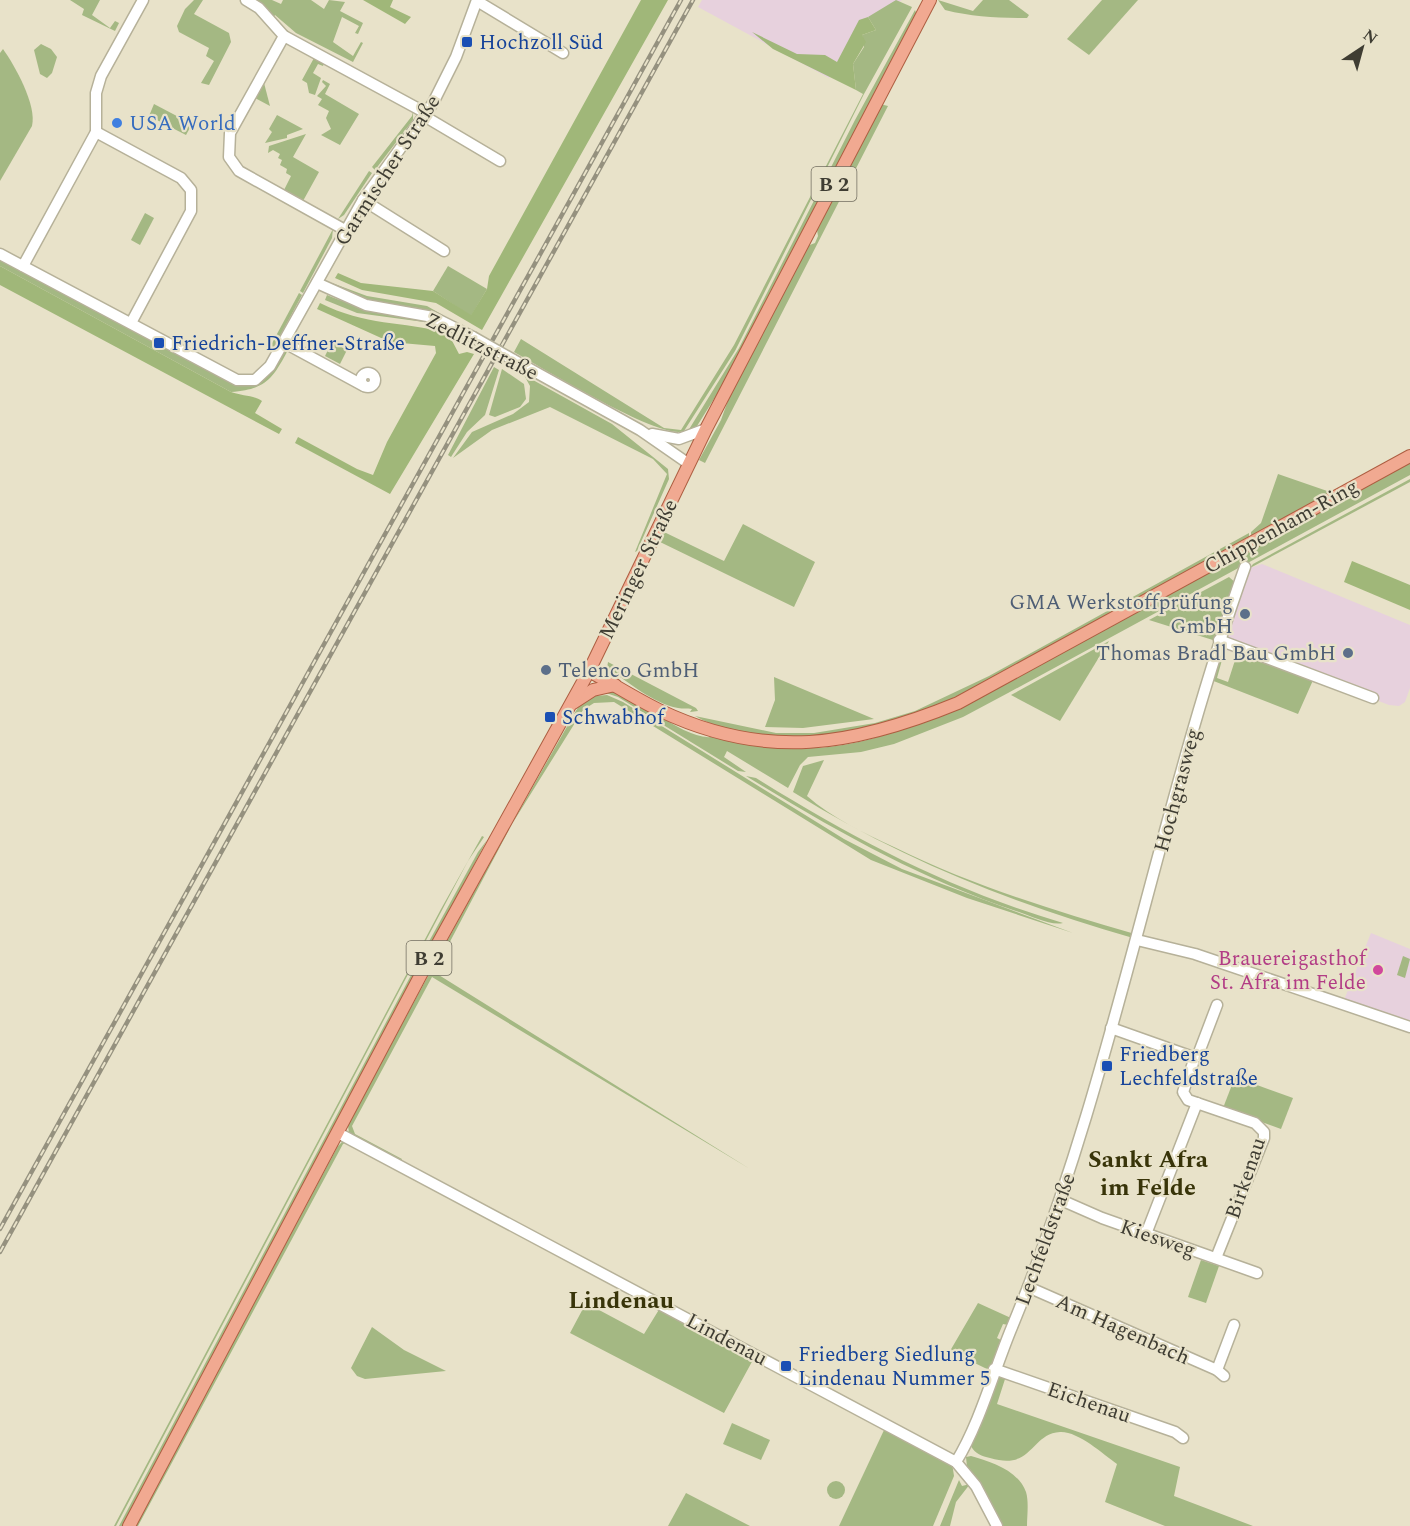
<svg xmlns="http://www.w3.org/2000/svg" width="1410" height="1526" font-family="Spectral,serif">
  <style>
    .commercial { fill: #e7d1dd }
    .green { fill: #a4b883 }
    .forest { fill: #a0b779 }
    .lines { fill: none; stroke-linecap: round; stroke-linejoin: round }
    .minor-casing { stroke: #b6b199; stroke-width: 13 }
    .major-casing { stroke: #ad5e41; stroke-width: 14 }
    .minor { stroke: #fff; stroke-width: 10 }
    .major { stroke: #f1a991; stroke-width: 12 }
    .rail-casing { stroke: #95917f; stroke-width: 4.5 }
    .rail { stroke: #e8e2c9; stroke-width: 2; stroke-dasharray: 7; stroke-linecap: butt }
    .minor-bridge-casing { stroke: #b6b199; stroke-width: 13; stroke-linecap: butt }
    .minor-bridge { stroke: #fff; stroke-width: 10 }
    .transit-dot { fill: #1a4fb4; stroke: #e8e2c9; stroke-width: 2 }
    .shop-dot { fill: #3f7fe0; stroke: #e8e2c9; stroke-width: 2 }
    .service-dot { fill: #5c6f8a; stroke: #e8e2c9; stroke-width: 2 }
    .hotel-dot { fill: #d1479c; stroke: #e8e2c9; stroke-width: 2 }
    .labels { text-anchor: middle; stroke-width: 4.5; stroke-linejoin: round; paint-order: stroke }
    .shield { fill: #e8e2c9; stroke: #726e60; stroke-width: 1.5 }
    .shield-label { font-size: 20px; font-weight: bold; fill: #3f3d33 }
    .transit-label { font-size: 21px; fill: #164399; stroke: #e8e2c9; text-anchor: start }
    .shop-label { font-size: 21px; fill: #366cbe; stroke: #e8e2c9; text-anchor: start }
    .street-label { font-size: 21px; fill: #3f3d33; stroke: #e8e2c9 }
    .service-label { font-size: 21px; fill: #4e5e75; stroke: #e8e2c9; text-anchor: end }
    .hotel-label { font-size: 21px; fill: #b23c85; stroke: #e8e2c9; text-anchor: end }
    .quarter-label { font-size: 24px; font-weight: bold; fill: #383409; stroke: #e8e2c9 }
  </style>
  <rect width="100%" height="100%" fill="#e8e2c9"/>
  <!-- commercial -->
  <g class="commercial">
    <polygon points="702,0 902,0 860,26 829,78 698,7"/>
    <polygon points="1262,564 1410,625 1410,688 1405,702 1399,706 1389,705 1253,653 1251,658 1213,646 1247,569"/>
    <polygon points="1371,933 1410,949 1410,1023 1344,1000"/>
  </g>
  <!-- green -->
  <g class="green">
    <polygon points="70,0 100,0 92,15 110,28 115,21 119,23 115,31 82,15 84,9"/>
    <polygon points="194,0 203,0 194,14 229,33 231,42 209,85 201,83 214,61 206,56 209,48 179,32 177,26 185,9"/>
    <polygon points="256,0 272,0 281,4 283,0 311,0 324,9 329,0 345,2 340,11 363,23 358,34 355,33 359,26 342,17 333,42 353,56 361,42 363,43 353,62 296,33 275,15 273,19"/>
    <path d="M896 0 912 7 911 9 864 94 735 351 684 431C661 441 541 367 514 352L521 339 664 428 681 430 734 345 863 94 856 90 853 64 864 47 862 35 876 30 868 17Z"/>
    <path d="M938 0 973 11 983 0H1009L1029 15 1027 18C998 18 973 17 945 10Z"/>
    <polygon points="1102,0 1138,0 1089,55 1067,39"/>
    <polygon points="915,10 917,15 739,359 697,426 688,431 739,348 855,120"/>
    <polygon points="41,44 51,49 57,57 52,73 47,78 40,74 34,50"/>
    <path d="M3 49C15 66 37 105 32 126L0 181V53Z"/>
    <polygon points="314,58 324,63 323,66 318,64 313,73 321,78 315,95 309,93 307,83 302,80"/>
    <polygon points="323,80 330,84 325,94 359,114 340,145 321,135 331,129 326,118 329,111 318,105 322,99 317,96 326,86 322,82"/>
    <polygon points="264,83 270,106 255,98"/>
    <polygon points="154,104 192,124 186,135 149,116"/>
    <polygon points="880,104 888,106 705,463 699,460 721,420 730,395 807,246 815,243 818,236 817,230"/>
    <polygon points="413,111 413,120 375,170 372,167 412,116"/>
    <polygon points="277,115 303,129 287,135 287,138 265,143 272,132 269,129"/>
    <polygon points="306,134 293,157 319,172 303,201 284,190 291,176 286,173 287,169 280,165 282,160 278,158 280,154 273,150 268,153 269,146"/>
    <polygon points="369,171 372,173 344,215 338,219"/>
    <polygon points="145,213 154,218 140,245 131,240"/>
    <polygon points="333,229 332,238 303,293 300,291"/>
    <path d="M0 259 235 384C274 394 267 359 288 350 272 380 266 389 231 392L0 266Z"/>
    <polygon points="448,266 487,289 471,316 433,291"/>
    <polygon points="332,283 367,296 427,306 460,325 418,308 364,300 330,284"/>
    <polygon points="299,293 302,295 273,349 270,347"/>
    <path d="M327 295C362 311 402 312 439 324L357 313 325 300Z"/>
    <polygon points="332,342 347,350 340,364 325,356"/>
    <polygon points="494,367 499,370 485,415 467,432 451,457 448,455"/>
    <polygon points="502,369 524,384 526,399 520,407 495,417 489,415"/>
    <polygon points="524,375 612,424 668,469 669,479 637,551 635,552 667,474 653,459 550,407 492,430 453,458 472,432 513,414 529,402 530,386"/>
    <path d="M1410 463V475L1008 693 963 717 894 744 861 752 808 757 800 765 788 788 727 751 724 757 746 772 738 771 618 697 603 692C632 686 685 746 716 736 745 741 775 747 804 748 847 749 891 734 931 719Z"/>
    <polygon points="1278,474 1333,493 1251,539 1251,532 1261,523"/>
    <polygon points="1410,479 1410,482 1250,568 1253,564"/>
    <polygon points="743,524 815,562 794,607 660,542 664,532 724,561"/>
    <path d="M1249 533V539C1185 574 1121 609 1057 643 999 675 941 708 877 728 827 743 740 742 695 716L776 733H814L875 723 915 711 989 676Z"/>
    <polygon points="1229,577 1237,584 1216,641 1149,620"/>
    <polygon points="1109,641 1060,721 1011,695"/>
    <polygon points="1253,653 1314,678 1298,714 1211,680 1217,658 1222,660 1217,678 1228,682 1237,654 1251,658"/>
    <path d="M608 662 696 708 698 711 690 712 692 709C687 708 683 709 678 708 652 703 629 682 607 668Z"/>
    <polygon points="774,677 874,719 803,728 765,727 775,700"/>
    <path d="M607 695 623 702 844 839 902 869 1073 933 967 898 871 860 614 702 594 703 583 710 512 824 434 972 750 1169 432 977 352 1126 355 1134 402 1159 401 1161 349 1133 348 1126C423 983 501 842 581 702L595 696Z"/>
    <path d="M824 760 807 796C832 818 864 833 894 847 971 885 1052 910 1135 934L1133 938C1014 904 900 859 793 792L803 766Z"/>
    <path d="M746 776 756 778C856 840 949 889 1063 923 1051 926 1031 916 1019 912 920 879 834 830 746 776Z"/>
    <polygon points="482,836 484,837 468,861 116,1526 114,1526 441,909"/>
    <polygon points="487,840 124,1526 119,1526 427,945 478,852"/>
    <polygon points="1403,956 1410,959 1405,978 1397,975"/>
    <polygon points="1235,1077 1293,1098 1281,1129 1223,1108"/>
    <polygon points="344,1140 347,1142 343,1144 138,1526 135,1526 338,1146"/>
    <polygon points="1201,1260 1219,1266 1206,1303 1188,1297"/>
    <polygon points="586,1303 644,1334 660,1308 754,1358 724,1413 570,1333"/>
    <polygon points="978,1303 1011,1318 1008,1325 1003,1324 997,1338 1001,1340 989,1370 950,1351"/>
    <polygon points="372,1327 404,1350 446,1371 365,1379 357,1376 351,1368"/>
    <path d="M995 1376H1006L997 1404 1180 1467 1174 1496 1253 1526H1165L1105 1502 1117 1464C1103 1454 1078 1431 1060 1432 1030 1434 1033 1471 990 1458 982 1456 975 1454 971 1446Z"/>
    <polygon points="732,1423 770,1440 761,1460 723,1444"/>
    <polygon points="885,1428 952,1463 954,1476 933,1526 839,1526"/>
    <path d="M971 1456C991 1462 1018 1470 1026 1492 1029 1502 1027 1516 1027 1526H1001L967 1467 966 1457Z"/>
    <polygon points="959,1480 962,1486 970,1484 956,1502 950,1526 940,1526"/>
    <circle cx="836" cy="1490" r="9"/>
    <polygon points="686,1493 750,1526 668,1526"/>
  </g>
  <!-- forest -->
  <g class="forest">
    <polygon points="363,0 393,0 390,7 411,17 405,24"/>
    <polygon points="641,0 668,0 482,330 436,303 362,290 335,278 338,273 361,283 433,291 471,315 487,289 489,276"/>
    <polygon points="868,17 876,30 862,35 866,42 853,64 856,90 773,49 752,32 797,54 825,55 837,62 859,20"/>
    <path d="M0 266 231 392C242 396 253 395 262 401L255 413 282 429 279 434 0 285Z"/>
    <path d="M320 303C366 326 401 321 448 333L459 354 467 352 474 354 390 494 295 443 298 437 357 469 373 475 387 442 436 353 435 346 390 342 317 309Z"/>
    <polygon points="1352,561 1410,585 1410,610 1344,582"/>
  </g>
  <g class="lines">
    <!-- minor casing -->
    <g class="minor-casing">
      <g id="minor">
        <polyline points="246,0 259,8 284,36 426,113"/>
        <polyline points="477,1 563,53"/>
        <polyline points="284,36 230,133 229,157 239,171 345,230"/>
        <polyline points="424,116 500,161"/>
        <polyline points="96,132 181,178 191,190 191,211 131,323"/>
        <polyline points="363,200 444,251"/>
        <polyline points="0,254 237,380 255,380 270,366 363,200 433,103 456,57 477,0"/>
        <polyline points="23,266 96,132 96,93 101,76 143,0"/>
        <polyline points="317,283 366,305 433,317 473,337"/>
        <polyline points="283,342 364,386"/>
        <polyline points="512,359 640,430 689,464"/>
        <circle cx="368" cy="380" r="7"/>
        <polyline points="652,434 679,439 706,429"/>
        <polyline points="1219,640 1373,698"/>
        <polyline points="1137,940 1195,954 1410,1027"/>
        <polyline points="1111,1028 1190,1056 1193,1063 1183,1092 1188,1100 1255,1123 1264,1132 1264,1138 1216,1258"/>
        <polyline points="1193,1059 1198,1055 1217,1005"/>
        <polyline points="338,1133 956,1462 976,1486 997,1526"/>
        <polyline points="1061,1200 1102,1218 1257,1273"/>
        <polyline points="1146,1234 1197,1103"/>
        <polyline points="1028,1287 1217,1370 1224,1376"/>
        <polyline points="994,1369 1175,1432 1183,1438"/>
        <polyline points="1217,1370 1234,1325"/>
        <path d="M956 1462C980 1423 994 1370 1012 1327 1114 1081 1156 817 1245 567"/>
      </g>
    </g>
    <!-- major casing -->
    <g class="major-casing">
      <g id="major">
        <path d="M589 671C613 684 636 699 661 711 767 761 853 746 958 703L1410 456"/>
        <polyline points="573,703 593,690 615,685"/>
        <polyline points="129,1526 426,965 589,671 706,429 930,0"/>
      </g>
    </g>
    <!-- minor -->
    <use href="#minor" class="minor"/>
    <!-- major -->
    <use href="#major" class="major"/>
    <!-- rail casing -->
    <g class="rail-casing">
      <g id="rail">
        <polyline points="0,1229 681,0"/>
        <polyline points="0,1252 693,0"/>
      </g>
    </g>
    <!-- rail -->
    <use href="#rail" class="rail"/>
    <!-- minor-bridge casing -->
    <g class="minor-bridge-casing">
      <polyline id="minor-bridge" points="473,337 512,359"/>
    </g>
    <!-- minor-bridge -->
    <use href="#minor-bridge" class="minor-bridge"/>
  </g>
  <!-- markers -->
  <g class="transit-dot">
    <rect x="461" y="36" width="12" height="12" rx="3"/>
    <rect x="153" y="337" width="12" height="12" rx="3"/>
    <rect x="544" y="711" width="12" height="12" rx="3"/>
    <rect x="1101" y="1060" width="12" height="12" rx="3"/>
    <rect x="780" y="1360" width="12" height="12" rx="3"/>
  </g>
  <circle class="shop-dot" cx="117" cy="123" r="6"/>
  <g class="service-dot">
    <circle cx="1245" cy="614" r="6"/>
    <circle cx="1348" cy="653" r="6"/>
    <circle cx="546" cy="670" r="6"/>
  </g>
  <circle class="hotel-dot" cx="1378" cy="970" r="6"/>
  <g class="labels">
    <!-- shield labels -->
    <g class="shield">
      <rect x="811.5" y="167" width="45" height="34" rx="4.5"/>
      <rect x="406.5" y="941" width="45" height="34" rx="4.5"/>
    </g>
    <g class="shield-label">
      <text x="834" y="191">B 2</text>
      <text x="429" y="965">B 2</text>
    </g>
    <!-- transit labels -->
    <g class="transit-label">
      <text x="479" y="49">Hochzoll Süd</text>
      <text x="171" y="350">Friedrich-Deffner-Straße</text>
      <text x="562" y="724">Schwabhof</text>
      <text x="1119" y="1061">Friedberg<tspan x="1119" dy="24">Lechfeldstraße</tspan></text>
      <text x="798" y="1361">Friedberg Siedlung<tspan x="798" dy="24">Lindenau Nummer 5</tspan></text>
    </g>
    <!-- shop labels -->
    <g class="shop-label">
      <text x="129" y="130">USA World</text>
    </g>
    <!-- street labels -->
    <g class="street-label">
      <text transform="translate(387 170) rotate(-57)" y="7">Garmischer Straße</text>
      <text transform="translate(482 346) rotate(27)" y="7">Zedlitzstraße</text>
      <text transform="translate(1281 526) rotate(-29)" y="7">Chippenham-Ring</text>
      <text transform="translate(638 569) rotate(-64)" y="7">Meringer Straße</text>
      <text transform="translate(1177 790) rotate(-75)" y="7">Hochgrasweg</text>
      <text transform="translate(1245 1178) rotate(-71)" y="7">Birkenau</text>
      <text transform="translate(1158 1238) rotate(19)" y="7">Kiesweg</text>
      <text transform="translate(1045 1239) rotate(-70)" y="7">Lechfeldstraße</text>
      <text transform="translate(1123 1329) rotate(24)" y="7">Am Hagenbach</text>
      <text transform="translate(727 1339) rotate(28)" y="7">Lindenau</text>
      <text transform="translate(1089 1402) rotate(19)" y="7">Eichenau</text>
    </g>
    <!-- service labels -->
    <g class="service-label">
      <text x="1233" y="609">GMA Werkstoffprüfung<tspan x="1233" dy="24">GmbH</tspan></text>
      <text x="1336" y="660">Thomas Bradl Bau GmbH</text>
      <text x="558" y="677" text-anchor="start">Telenco GmbH</text>
    </g>
    <!-- hotel labels -->
    <g class="hotel-label">
      <text x="1366" y="965">Brauereigasthof<tspan x="1366" dy="24">St. Afra im Felde</tspan></text>
    </g>
    <!-- quarter labels -->
    <g class="quarter-label">
      <text x="1148" y="1167">Sankt Afra<tspan x="1148" dy="28">im Felde</tspan></text>
      <text x="621" y="1308">Lindenau</text>
    </g>
  </g>
  <!-- north arrow -->
  <g transform="translate(1362 48) rotate(36)" stroke="#e8e2c9" stroke-width="4.5" paint-order="stroke">
  <path d="M0-4.5L10 22L0 15L-10 22Z" fill="#3f3d33"/>
  <text y="-9" font-size="16" font-weight="bold" text-anchor="middle" fill="#3f3d33">N</text>
  </g>
</svg>
